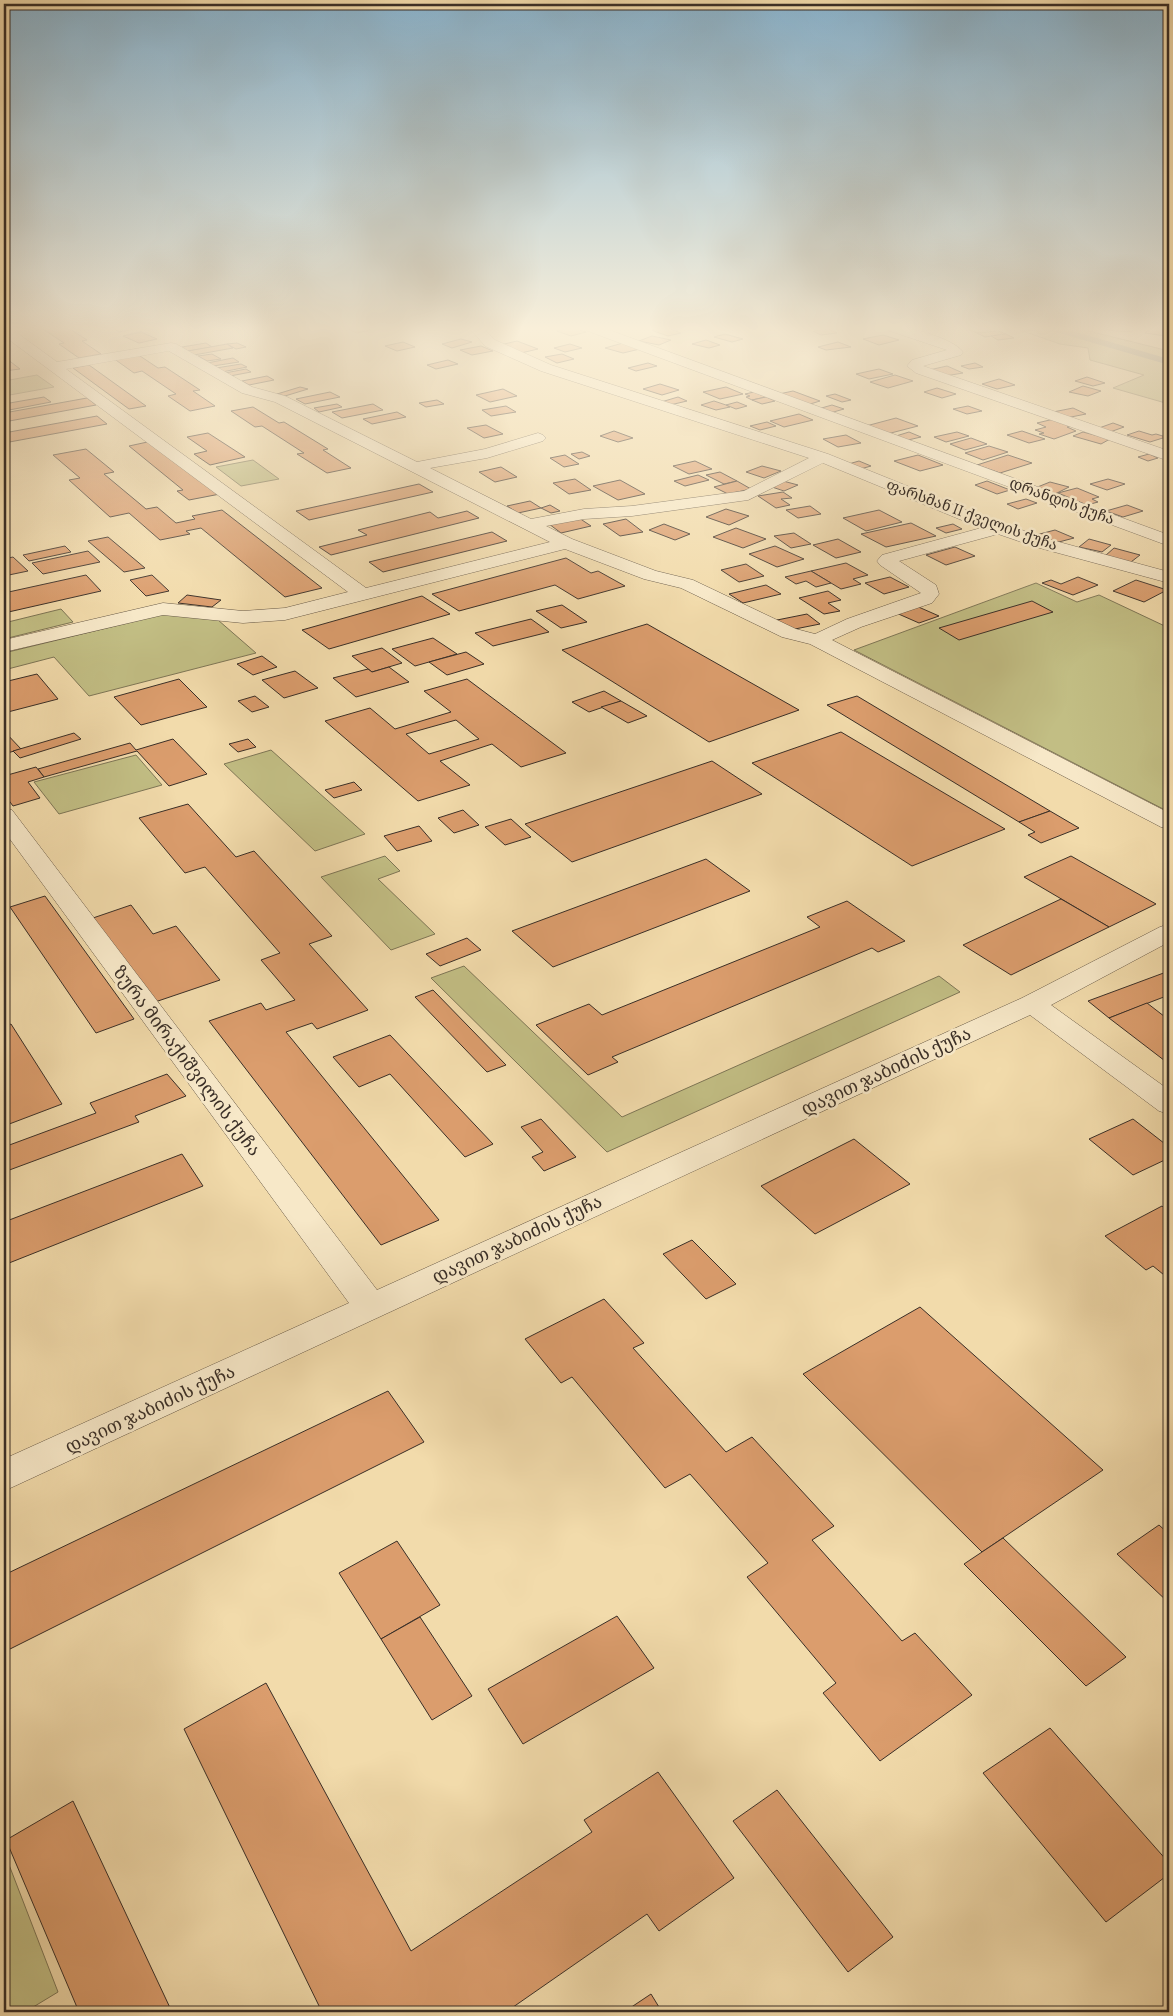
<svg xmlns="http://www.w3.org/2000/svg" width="1173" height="2016" font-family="'Sorts Mill Goudy','Noto Serif Georgian',serif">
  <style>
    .green { fill: #c2be84; stroke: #7e7656 }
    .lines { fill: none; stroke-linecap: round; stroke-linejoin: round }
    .stream { stroke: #75827a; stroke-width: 5.5 }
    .building { fill: #db9d6d; stroke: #3a2f27; fill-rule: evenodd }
    .minor-casing { stroke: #685a48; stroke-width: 1 }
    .minor { fill: #f7e8c8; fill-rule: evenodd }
    .labels { text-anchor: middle; stroke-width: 5; stroke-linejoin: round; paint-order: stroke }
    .far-street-label { font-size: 15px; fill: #3a2f27; stroke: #f7e8c8 }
    .street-label { font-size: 18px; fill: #3a2f27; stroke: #f7e8c8 }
  </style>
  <rect width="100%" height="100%" fill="#f2dbab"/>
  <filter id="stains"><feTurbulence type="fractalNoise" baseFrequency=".004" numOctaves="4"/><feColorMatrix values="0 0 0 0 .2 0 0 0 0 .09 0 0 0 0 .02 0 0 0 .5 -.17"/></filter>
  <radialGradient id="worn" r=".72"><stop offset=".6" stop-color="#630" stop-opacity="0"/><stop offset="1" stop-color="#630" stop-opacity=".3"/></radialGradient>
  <!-- green -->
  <g class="green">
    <polygon points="1011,327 1073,327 1169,351 1169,404 1113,388 1144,375 1090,360 1088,348 1060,344"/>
    <polygon points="37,375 54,387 4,396 4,381"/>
    <polygon points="253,460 279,479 241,486 216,467"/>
    <polygon points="1036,583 1077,602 1099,595 1169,628 1169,812 854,650"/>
    <polygon points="61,609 73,622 4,639 4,623"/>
    <polygon points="172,612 218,620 256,653 89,696 54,657 4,670 4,653"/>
    <polygon points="271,750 365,834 315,851 224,764"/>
    <polygon points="136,755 162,785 59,814 34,782"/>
    <polygon points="385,856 400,871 378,879 435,934 391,950 321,877"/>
    <polygon points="464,966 622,1117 939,976 960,992 607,1152 431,978"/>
    <polygon points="6,1857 58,1992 25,2012 4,2012 4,1859"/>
  </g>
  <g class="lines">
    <!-- stream -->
    <polyline class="stream" points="1049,327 1169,362"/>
  </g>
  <!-- building -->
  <g class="building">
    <polygon points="40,327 67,327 87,340 82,341 101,354 79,358 59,344 64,343"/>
    <polygon points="128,327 140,328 119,332 114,329"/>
    <polygon points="362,327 370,330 357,333 348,329"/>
    <polygon points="664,327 681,333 668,336 651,330"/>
    <polygon points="963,327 980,327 991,332 977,333"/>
    <polygon points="1105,327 1132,327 1132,332 1106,330"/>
    <polygon points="1151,327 1169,329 1169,333 1166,336 1145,333"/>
    <polygon points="572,328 586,332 571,336 557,331"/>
    <polygon points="829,329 837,333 821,335 813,331"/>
    <polygon points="999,331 1006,334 985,337 977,333"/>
    <polygon points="141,332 157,339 139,343 123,336"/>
    <polygon points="725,334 743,339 732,342 714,337"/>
    <polygon points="1006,334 1014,338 998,340 991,336"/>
    <polygon points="883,335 899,340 879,345 863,339"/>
    <polygon points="652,336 671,340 659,345 639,341"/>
    <polygon points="461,339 472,342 452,348 442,344"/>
    <polygon points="706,340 720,345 709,348 692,344"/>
    <polygon points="517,341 538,349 521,353 500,345"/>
    <polygon points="403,342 415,347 397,351 385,346"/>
    <polygon points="838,342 851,347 826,350 818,347"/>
    <polygon points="206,343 212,347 188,351 182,347"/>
    <polygon points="237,343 246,347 236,349 227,344"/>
    <polygon points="623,343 640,349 623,353 605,348"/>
    <polygon points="227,344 233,348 194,355 188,351"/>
    <polygon points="570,344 582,348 565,352 554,348"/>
    <polygon points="481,346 493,351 472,355 460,350"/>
    <polygon points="137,354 158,368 165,367 200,390 193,391 215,406 190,411 168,396 176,394 142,371 134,373 113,358"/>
    <polygon points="212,354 221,359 207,361 198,356"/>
    <polygon points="562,354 574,359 557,363 545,357"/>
    <polygon points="233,358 239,362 213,366 207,363"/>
    <polygon points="4,359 7,359 20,369 4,371"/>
    <polygon points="448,360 458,364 436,369 427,365"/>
    <polygon points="648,363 657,366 636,371 628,368"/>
    <polygon points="975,363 983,367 969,369 961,366"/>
    <polygon points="241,364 247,367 222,372 216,368"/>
    <polygon points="89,365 146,406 129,409 73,368"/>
    <polygon points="947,366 963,373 945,376 929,370"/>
    <polygon points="246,369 251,372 230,376 225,373"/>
    <polygon points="879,369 893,374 869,379 856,374"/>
    <polygon points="895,375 913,381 888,388 870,382"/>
    <polygon points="267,376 274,380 249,385 242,381"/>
    <polygon points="1087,377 1105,383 1093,386 1075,381"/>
    <polygon points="999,379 1015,385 997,389 982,384"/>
    <polygon points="660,384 679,390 662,395 643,389"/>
    <polygon points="1083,386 1101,391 1088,396 1069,392"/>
    <polygon points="300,387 308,389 285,396 277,394"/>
    <polygon points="726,387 743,394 720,399 703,392"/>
    <polygon points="937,388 956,394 942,398 924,392"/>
    <polygon points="503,389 517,396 490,402 476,395"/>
    <polygon points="793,391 820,401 807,405 779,394"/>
    <polygon points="330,392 340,397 305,404 296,399"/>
    <polygon points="754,392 766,397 752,400 746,397 750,396 745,394"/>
    <polygon points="835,394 851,400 842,402 826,396"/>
    <polygon points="44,397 51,402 4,411 4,404"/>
    <polygon points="678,397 687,401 670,405 661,402"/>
    <polygon points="766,397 775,401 762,404 752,400"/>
    <polygon points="87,398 96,405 4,422 4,413"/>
    <polygon points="437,400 444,404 426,407 419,403"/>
    <polygon points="714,401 726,405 730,407 716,410 701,405"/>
    <polygon points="737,402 747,406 736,409 726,405"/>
    <polygon points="337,404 342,407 319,412 314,408"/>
    <polygon points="373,404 383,410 342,418 332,412"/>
    <polygon points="832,405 844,409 830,413 818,409"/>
    <polygon points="506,406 516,412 491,416 482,410"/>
    <polygon points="968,406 982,411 967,414 953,409"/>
    <polygon points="253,407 279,423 284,422 328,449 323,450 351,468 327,473 297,454 304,453 262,426 255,427 231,411"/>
    <polygon points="1073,408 1086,414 1066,418 1053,412"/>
    <polygon points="397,412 406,417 372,424 363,419"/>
    <polygon points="799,414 813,420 784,427 770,421"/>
    <polygon points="97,416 107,424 4,443 4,433"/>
    <polygon points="896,418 918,426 887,434 866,426"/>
    <polygon points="1054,419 1074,426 1067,427 1076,431 1054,439 1039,434 1044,433 1035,430 1046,427 1037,423"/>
    <polygon points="767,422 776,426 760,430 750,426"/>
    <polygon points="1113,423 1124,427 1110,432 1099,428"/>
    <polygon points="486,425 503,434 484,438 467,428"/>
    <polygon points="614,431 633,438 618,442 600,436"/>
    <polygon points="1022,431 1045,439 1029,443 1007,435"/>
    <polygon points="1139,431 1152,435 1156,434 1166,437 1150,442 1127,435"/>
    <polygon points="909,432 921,437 908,440 896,436"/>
    <polygon points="957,432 969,436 946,442 934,437"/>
    <polygon points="1083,432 1110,439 1101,444 1073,436"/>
    <polygon points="208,433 245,457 210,465 194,454 207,451 187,437"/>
    <polygon points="846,435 861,443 838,447 823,439"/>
    <polygon points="971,438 987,444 965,450 950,444"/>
    <polygon points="152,441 220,494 189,500 177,491 183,490 129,446"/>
    <polygon points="989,446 1008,452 983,460 965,453"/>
    <polygon points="86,449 114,472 104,474 146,509 157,507 176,523 195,519 192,516 222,510 322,588 285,597 201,528 186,531 190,534 160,540 129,513 110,517 69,480 80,478 53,455"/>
    <polygon points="582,452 590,456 579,459 571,454"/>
    <polygon points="1149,454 1158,458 1148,461 1138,457"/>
    <polygon points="565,455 579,464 564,467 550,458"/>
    <polygon points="918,455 943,465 920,471 894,461"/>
    <polygon points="1008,455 1032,463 1000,473 977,465"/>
    <polygon points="695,461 712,469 689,474 673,466"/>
    <polygon points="859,461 871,466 857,470 845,465"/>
    <polygon points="762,466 781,471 764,478 746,472"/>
    <polygon points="501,467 517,477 495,482 479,472"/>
    <polygon points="720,472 737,481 724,484 706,475"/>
    <polygon points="698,475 709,480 685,486 674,481"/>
    <polygon points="575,479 591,490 569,494 553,483"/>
    <polygon points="1108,479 1125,484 1107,490 1090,484"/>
    <polygon points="620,480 645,494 618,500 593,486"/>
    <polygon points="737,481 751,489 728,494 714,487"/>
    <polygon points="783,481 798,485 784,491 769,486"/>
    <polygon points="987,481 1010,490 997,494 975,485"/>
    <polygon points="1050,482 1069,487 1055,494 1035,488"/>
    <polygon points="419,484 433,492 309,520 296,511"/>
    <polygon points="1077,488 1099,497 1092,499 1098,502 1087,505 1058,493"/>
    <polygon points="783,492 792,498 781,499 790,505 776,508 758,496"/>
    <polygon points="1026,499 1037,503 1018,509 1007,504"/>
    <polygon points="530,501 541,508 518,513 507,506"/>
    <polygon points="550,505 560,511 551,513 541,508"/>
    <polygon points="1127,505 1143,511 1123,517 1106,511"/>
    <polygon points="810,506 821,514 798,518 786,510"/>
    <polygon points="726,509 749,516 729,525 706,517"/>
    <polygon points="879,510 902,522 866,531 843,518"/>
    <polygon points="467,511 479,518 331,555 319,547 367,535 358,530 430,512 438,518"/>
    <polygon points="579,518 591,526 561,533 549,524"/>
    <polygon points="626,519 643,532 620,536 603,524"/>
    <polygon points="911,523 936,536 886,547 861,534"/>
    <polygon points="664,524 690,534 675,540 649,530"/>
    <polygon points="953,524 962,529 946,533 936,528"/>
    <polygon points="736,528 766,539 743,548 713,537"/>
    <polygon points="1055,530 1074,538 1055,543 1036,535"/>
    <polygon points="492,532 507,541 383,572 369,562"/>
    <polygon points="794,533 811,544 791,548 774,536"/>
    <polygon points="108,537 145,568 124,572 88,541"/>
    <polygon points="838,539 861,552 836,558 813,545"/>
    <polygon points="1089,539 1111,545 1102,552 1079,547"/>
    <polygon points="65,546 71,552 29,561 23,555"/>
    <polygon points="775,546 804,559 777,567 749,554"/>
    <polygon points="955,547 975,556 946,565 926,555"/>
    <polygon points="1114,548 1140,555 1131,562 1105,556"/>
    <polygon points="88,551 100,562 43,574 32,563"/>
    <polygon points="13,557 28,571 4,576 4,559"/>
    <polygon points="566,558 591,573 598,571 625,586 578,599 555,585 459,611 432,594"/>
    <polygon points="846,563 868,575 853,579 861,584 841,589 811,571"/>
    <polygon points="746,564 764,576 739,582 721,570"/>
    <polygon points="811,571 831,583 816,587 806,581 796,584 785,577"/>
    <polygon points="86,575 101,591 4,613 4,593"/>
    <polygon points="152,575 169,591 146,596 130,580"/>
    <polygon points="890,577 909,587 884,594 865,583"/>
    <polygon points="1078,577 1098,585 1073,595 1042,583 1051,580 1061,584"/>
    <polygon points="1136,580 1167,590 1144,602 1113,591"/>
    <polygon points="766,585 781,594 743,603 729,594"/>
    <polygon points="828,591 841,600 828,603 840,611 824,614 799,598"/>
    <polygon points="187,595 221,600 212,607 178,603"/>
    <polygon points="422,596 450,614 329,649 302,630"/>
    <polygon points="1032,601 1053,612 959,640 939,628"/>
    <polygon points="562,605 587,622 561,628 536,611"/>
    <polygon points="914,605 939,616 919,623 894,612"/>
    <polygon points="807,614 820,624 790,630 777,620"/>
    <polygon points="531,619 549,632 493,646 475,633"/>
    <polygon points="647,624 799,710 709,742 562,650"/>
    <polygon points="433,638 457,654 415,666 392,649"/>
    <polygon points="382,648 402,663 372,672 352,656"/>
    <polygon points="466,652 484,664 447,675 429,662"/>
    <polygon points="262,656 277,667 253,675 237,664"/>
    <polygon points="389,667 409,682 356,697 333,678 368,669 372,672"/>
    <polygon points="295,671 318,688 284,698 262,680"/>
    <polygon points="37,674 58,699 4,713 4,682"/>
    <polygon points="179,679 207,707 141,725 114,697"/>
    <path d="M467 679 566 753 521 767 492 744 440 761 470 785 418 801 325 721 370 708 395 729 451 712 424 691ZM456 720 479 739 429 754 406 734Z"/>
    <polygon points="604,691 621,701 589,712 572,702"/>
    <polygon points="255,696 269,707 252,712 238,701"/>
    <polygon points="857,696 1050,811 1019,822 827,705"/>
    <polygon points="621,701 647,716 628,723 601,707"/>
    <polygon points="4,731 21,749 4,754"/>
    <polygon points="841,732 1005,829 912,866 752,763"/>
    <polygon points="74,733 81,739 20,758 13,751"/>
    <polygon points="173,739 207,774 169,786 137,751 44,777 38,769 130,743 136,750"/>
    <polygon points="248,739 256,747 238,752 229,744"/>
    <polygon points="712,761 762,794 572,862 525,824"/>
    <polygon points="36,767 44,777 28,782 40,798 13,806 4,794 4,776"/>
    <polygon points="354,782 362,790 334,798 325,790"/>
    <polygon points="188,804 236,857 254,851 332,936 309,944 368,1010 317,1029 312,1023 286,1032 439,1220 381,1245 209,1021 261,1003 266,1010 295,1000 261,960 280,953 205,867 185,873 139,818"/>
    <polygon points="463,810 479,825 454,833 438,818"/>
    <polygon points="1050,811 1079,828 1041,843 1028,835 1035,832 1019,822"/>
    <polygon points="511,819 531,837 505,845 485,827"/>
    <polygon points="419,826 432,841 397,851 384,836"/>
    <polygon points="1071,856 1156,904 1109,927 1024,877"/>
    <polygon points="706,859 750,891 553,967 512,931"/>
    <polygon points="45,896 134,1019 96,1033 10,907"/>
    <polygon points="1061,899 1109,927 1011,975 963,945"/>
    <polygon points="847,901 905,941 878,952 872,948 612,1057 618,1062 588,1075 536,1025 589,1004 602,1015 820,927 807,917"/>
    <polygon points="131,905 153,934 176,926 220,980 155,1002 93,918"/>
    <polygon points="467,938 481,950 440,966 426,954"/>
    <polygon points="1169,971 1169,995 1109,1018 1088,1001"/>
    <polygon points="433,990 506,1065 487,1072 415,997"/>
    <polygon points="1147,1003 1169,1020 1169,1064 1109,1018"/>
    <polygon points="11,1024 62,1104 4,1126 4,1027"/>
    <polygon points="390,1035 493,1144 465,1157 390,1074 359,1087 333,1057"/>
    <polygon points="167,1074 186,1096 135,1116 139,1122 4,1172 4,1147 96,1113 90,1103"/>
    <polygon points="541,1119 576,1157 544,1171 532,1157 543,1152 521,1127"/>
    <polygon points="1133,1119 1169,1147 1169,1158 1133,1175 1089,1139"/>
    <polygon points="854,1139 910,1184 815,1234 761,1186"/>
    <polygon points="182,1154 203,1186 4,1265 4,1222"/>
    <polygon points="1162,1206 1169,1212 1169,1279 1153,1266 1146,1270 1105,1236"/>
    <polygon points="692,1240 736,1284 706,1299 663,1254"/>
    <polygon points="604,1299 644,1343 633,1348 726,1452 752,1437 834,1526 812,1540 902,1641 915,1633 972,1695 880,1761 823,1693 836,1683 747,1577 768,1563 690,1474 665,1488 572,1377 561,1383 525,1339"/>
    <polygon points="920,1307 1103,1470 982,1552 803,1374"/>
    <polygon points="388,1391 424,1442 4,1652 4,1575"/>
    <polygon points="1159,1525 1169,1534 1169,1603 1117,1554"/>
    <polygon points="1003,1538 1126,1657 1086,1686 964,1564"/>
    <polygon points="397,1541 440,1605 381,1639 339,1573"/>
    <polygon points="617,1616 654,1668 523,1744 488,1689"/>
    <polygon points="420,1617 472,1696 432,1720 381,1639"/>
    <polygon points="266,1683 411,1951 592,1832 584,1820 658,1772 734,1878 659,1931 647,1914 506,2012 322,2012 184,1729"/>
    <polygon points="1050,1728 1169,1863 1169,1874 1106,1922 983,1773"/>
    <polygon points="777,1790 893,1937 848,1972 733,1821"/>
    <polygon points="73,1801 172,2012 79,2012 6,1840"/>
    <polygon points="651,1994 662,2012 624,2012"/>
  </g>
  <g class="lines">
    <!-- minor casing -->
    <g class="minor-casing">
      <g id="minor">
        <path d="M4 327H9L57 362 171 343 176 344 252 387 285 396 417 462 485 449 538 433 543 435 546 438 543 441 487 458 430 468 531 519 584 509 632 506 744 491 809 458 541 371 485 346 474 333 465 327H482L495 340 551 365 828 454 984 517 1048 539 1169 572V583L1036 547 998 534 899 561 936 585 939 594 932 603 861 627 832 640 1169 813V829L1161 827 810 644 782 637 681 588 644 579 565 549 285 620 243 623 163 615 4 652V640L163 603 243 611 285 608 348 592 4 336ZM169 351 242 393 275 402 550 542 366 588 66 369ZM823 463 981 528 882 555 877 561 880 565 921 593 847 619 815 634 796 629 693 580 656 571 572 539 546 526 584 519 632 516 748 500Z"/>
        <polygon points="584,327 601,327 1169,535 1169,546 585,330"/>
        <path d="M886 327C903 325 952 337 963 352L961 355 923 366 926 367 1169 451V461L916 373 907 366 912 360 947 350 887 330Z"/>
        <polygon points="4,808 12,810 377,1290 1022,998 1160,927 1169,924 1169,942 1051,1005 1169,1090 1169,1114 1159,1111 1030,1015 4,1491 4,1459 349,1303 4,831"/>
      </g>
    </g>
    <!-- minor -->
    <use href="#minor" class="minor"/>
  </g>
  <!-- sky -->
  <linearGradient id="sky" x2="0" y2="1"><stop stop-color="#8ab6d2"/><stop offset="0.54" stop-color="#f9efd9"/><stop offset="1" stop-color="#f9efd9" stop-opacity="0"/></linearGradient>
  <rect width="1173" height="609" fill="url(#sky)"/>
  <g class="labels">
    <!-- far-street labels -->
    <g class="far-street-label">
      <text transform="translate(1062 501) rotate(20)" y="5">დრანდის ქუჩა</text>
      <text transform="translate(972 515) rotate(20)" y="5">ფარსმან II ქველის ქუჩა</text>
    </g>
    <!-- street labels -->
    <g class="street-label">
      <text transform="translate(187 1061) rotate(53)" y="6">ზურა მირაქიშვილის ქუჩა</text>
      <text transform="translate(886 1071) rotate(-25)" y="6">დავით ჯაბიძის ქუჩა</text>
      <text transform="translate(517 1239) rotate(-25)" y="6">დავით ჯაბიძის ქუჩა</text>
      <text transform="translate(150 1409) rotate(-25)" y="6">დავით ჯაბიძის ქუჩა</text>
    </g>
  </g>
  <!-- margin -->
  <rect width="1173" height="2016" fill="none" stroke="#f2dbab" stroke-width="20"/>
  <rect x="5" y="5" width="1163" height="2006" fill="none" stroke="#3a2f27" stroke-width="2.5"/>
  <rect x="10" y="10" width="1153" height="1996" fill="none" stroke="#3a2f27"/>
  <rect width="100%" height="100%" filter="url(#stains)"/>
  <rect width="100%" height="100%" fill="url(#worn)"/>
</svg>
